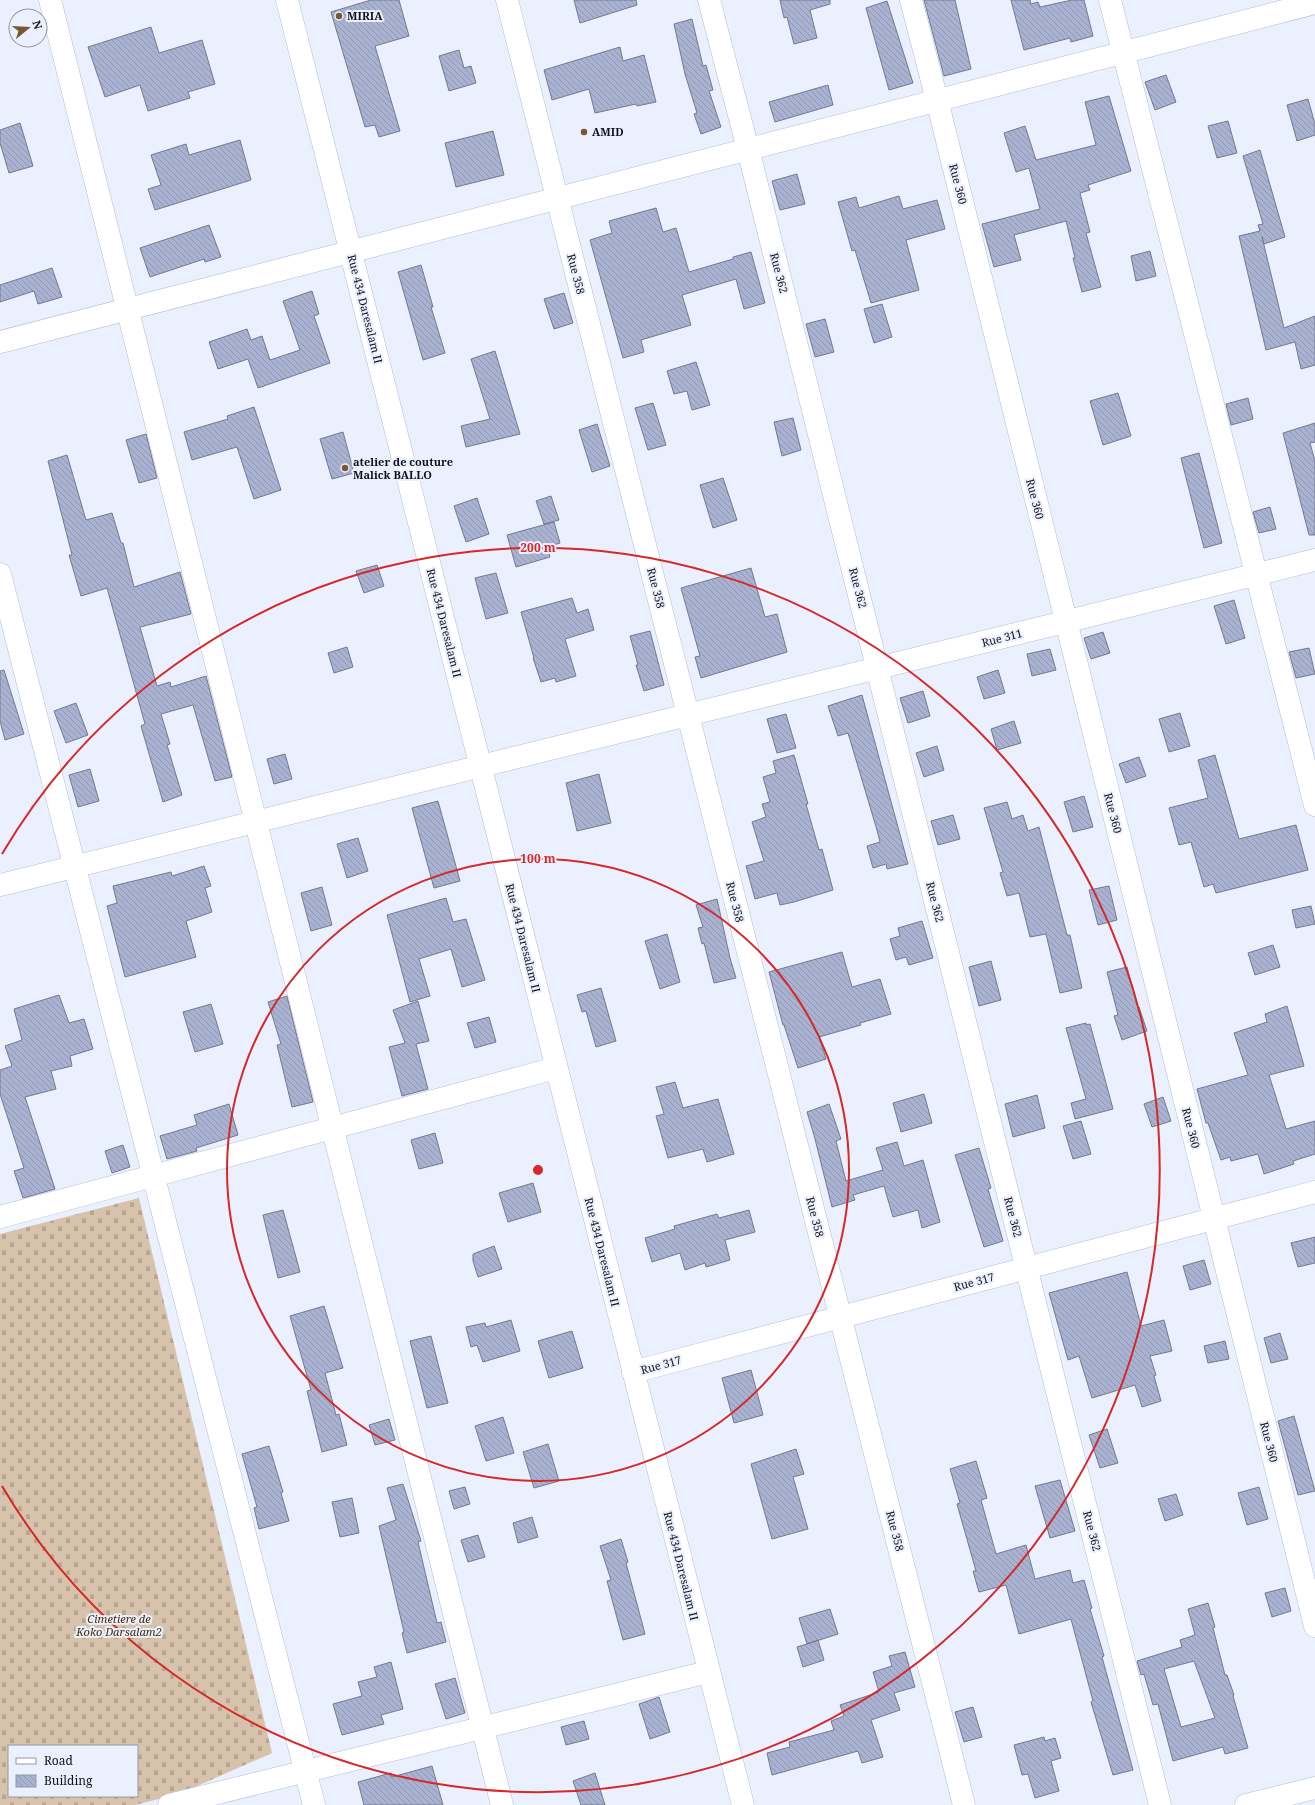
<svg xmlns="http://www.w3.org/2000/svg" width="1315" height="1805" font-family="'Noto Serif',serif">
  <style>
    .cemetery { fill: url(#cemetery-stones); fill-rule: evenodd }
    .building { fill: url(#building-back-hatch); stroke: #73798f; fill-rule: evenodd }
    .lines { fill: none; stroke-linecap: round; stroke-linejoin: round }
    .minor-casing { stroke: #b5bcd4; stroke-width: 23 }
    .minor { stroke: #fff; stroke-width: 22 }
    .ring { fill: none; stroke: #d62828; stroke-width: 2 }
    .poi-dot { fill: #79582f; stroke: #ebf0ff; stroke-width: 1.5 }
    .labels { text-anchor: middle; stroke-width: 4; stroke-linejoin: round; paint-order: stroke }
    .poi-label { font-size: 11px; font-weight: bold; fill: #10121b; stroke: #ebf0ff; text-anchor: start }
    .street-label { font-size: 11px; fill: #10121b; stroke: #ebf0ff }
    .park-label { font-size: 11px; font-style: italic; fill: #432b07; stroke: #ebf0ff }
    .centre { fill: #d62828; stroke: #ebf0ff; stroke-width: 2 }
    .ring-label { font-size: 12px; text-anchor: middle; font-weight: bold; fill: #d62828; stroke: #ebf0ff; stroke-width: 4; stroke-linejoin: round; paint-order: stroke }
  </style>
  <defs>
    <pattern id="cemetery-stones" width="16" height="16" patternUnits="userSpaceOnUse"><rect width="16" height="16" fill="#d7c3ac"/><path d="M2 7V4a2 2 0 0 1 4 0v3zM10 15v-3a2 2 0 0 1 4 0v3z" fill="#b8a693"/></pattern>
    <pattern id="building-back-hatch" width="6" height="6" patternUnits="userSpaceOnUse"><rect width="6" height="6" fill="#a9b2d1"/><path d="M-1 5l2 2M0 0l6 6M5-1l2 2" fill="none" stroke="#9098b3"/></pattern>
  </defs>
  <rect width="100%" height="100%" fill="#ebf0ff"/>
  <!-- cemetery -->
  <path class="cemetery" d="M139 1198 272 1753 179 1794 135 1805H0V1234ZM9 1746H137V1796H9Z"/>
  <!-- building -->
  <g class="building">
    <polygon points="371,0 399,0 409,36 375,46 400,131 379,137 375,125 365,127 331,12"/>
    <polygon points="574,0 636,0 637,5 580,23"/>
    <polygon points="780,0 830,0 830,4 810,10 817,38 794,44 787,17 784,18"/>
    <polygon points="924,0 955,0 971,69 944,76"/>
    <polygon points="1011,0 1030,0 1031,4 1038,2 1040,7 1072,0 1084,0 1093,36 1071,42 1070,38 1024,50"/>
    <polygon points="887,1 913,83 889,90 866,8"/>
    <polygon points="692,19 703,66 706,65 713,90 709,91 721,127 701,134 694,114 697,113 685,74 674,24"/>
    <polygon points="151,27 159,53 202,40 215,84 188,92 190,98 148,111 140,85 105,97 88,47"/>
    <polygon points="620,47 623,61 644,55 656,102 637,106 636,104 595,113 589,89 552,100 544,70"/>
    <polygon points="459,50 464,68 471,66 476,83 449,91 439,56"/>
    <polygon points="1166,75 1176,102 1155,110 1145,82"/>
    <polygon points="828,85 833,105 775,122 769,102"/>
    <polygon points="1109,96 1131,171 1088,185 1090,190 1080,193 1090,232 1086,233 1101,287 1082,292 1073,258 1075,258 1066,221 1014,235 1021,260 994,267 982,224 1040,209 1029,168 1016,172 1004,133 1025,126 1036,160 1096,145 1085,102"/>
    <polygon points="1308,99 1315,124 1315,135 1297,141 1287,105"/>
    <polygon points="1228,121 1237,153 1217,158 1208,126"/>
    <polygon points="20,123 33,166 9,173 0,143 0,130"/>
    <polygon points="493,131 504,175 456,187 445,143"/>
    <polygon points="240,140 251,180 155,210 148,189 161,185 151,155 186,144 189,155"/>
    <polygon points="1260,150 1285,237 1264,244 1262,237 1284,328 1315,316 1315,365 1301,369 1295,342 1266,350 1239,236 1260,231 1258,225 1263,224 1243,156"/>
    <polygon points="797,174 805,204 780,210 772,181"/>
    <polygon points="899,196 903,209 937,200 945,229 906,240 919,290 871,303 855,250 852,251 838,202 856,197 859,208"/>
    <polygon points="656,208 663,232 676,228 689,272 733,259 733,257 751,252 765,303 744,309 736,279 682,295 691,325 641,340 644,352 623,358 590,240 612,233 609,221"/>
    <polygon points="209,225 221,257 205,262 204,259 150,277 140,248"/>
    <polygon points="1150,251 1156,276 1136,281 1131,256"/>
    <polygon points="421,265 433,307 431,307 445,353 423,360 398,272"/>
    <polygon points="52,268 62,297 38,304 34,291 0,302 0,285"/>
    <polygon points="312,291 319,314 314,316 330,363 258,388 248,359 218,369 209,342 247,329 251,340 262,336 270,360 300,350 283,301"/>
    <polygon points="564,293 573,323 554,329 544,299"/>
    <polygon points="882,304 892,337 874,343 864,309"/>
    <polygon points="825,319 834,352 815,357 806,324"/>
    <polygon points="495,351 520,434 466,447 461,426 490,419 471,359"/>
    <polygon points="696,362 710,405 692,410 687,391 674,394 667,371"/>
    <polygon points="1118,393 1131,436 1103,445 1090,401"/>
    <polygon points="1248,398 1253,419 1231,425 1226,404"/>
    <polygon points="653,403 666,445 648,450 635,408"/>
    <polygon points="254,407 281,490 254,499 237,447 192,460 184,432 228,419 227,416"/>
    <polygon points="793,418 801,450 782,456 774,422"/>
    <polygon points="1315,423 1315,442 1310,443 1315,461 1315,535 1309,535 1283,433"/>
    <polygon points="597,424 610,466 592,472 579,430"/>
    <polygon points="343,432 354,473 332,479 320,439"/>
    <polygon points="146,434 157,478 139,483 126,440"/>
    <polygon points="1199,453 1222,543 1204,548 1181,458"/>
    <polygon points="67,455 86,520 112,513 121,543 123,543 134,587 180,572 191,614 140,627 157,686 170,682 171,687 206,676 232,777 215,781 193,705 161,714 170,744 167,745 182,795 163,802 141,726 145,724 107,588 81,596 69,555 72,555 48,461"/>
    <polygon points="723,478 737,520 713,528 700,485"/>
    <polygon points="551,496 559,520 544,524 536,501"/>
    <polygon points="477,498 489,534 466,542 454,506"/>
    <polygon points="1270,507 1276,529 1259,533 1253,512"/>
    <polygon points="554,522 560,543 547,547 550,557 516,567 507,535"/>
    <polygon points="377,565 384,586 364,593 356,571"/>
    <polygon points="751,568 765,617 777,614 787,652 701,678 695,657 700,656 681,588"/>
    <polygon points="496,573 508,613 486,619 475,578"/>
    <polygon points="572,598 577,613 588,609 594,630 565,639 576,676 556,682 555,678 541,682 533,658 534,658 521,612"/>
    <polygon points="1234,600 1245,638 1226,644 1214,606"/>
    <polygon points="650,631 664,685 644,691 636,665 638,665 630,636"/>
    <polygon points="1103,632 1110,653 1091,659 1084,638"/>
    <polygon points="347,647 353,667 334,673 328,653"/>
    <polygon points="1309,648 1315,674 1296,678 1289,652"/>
    <polygon points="1050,649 1056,670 1032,676 1027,654"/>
    <polygon points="4,670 24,734 5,740 0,721 0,671"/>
    <polygon points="998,670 1005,693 984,699 977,677"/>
    <polygon points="923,691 930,716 908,723 900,698"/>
    <polygon points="862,695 908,864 887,869 886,864 873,868 867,846 880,842 877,830 848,733 838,736 828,706"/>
    <polygon points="76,703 88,735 66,743 54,711"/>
    <polygon points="1180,713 1190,746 1169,752 1159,719"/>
    <polygon points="786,714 796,748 777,753 767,719"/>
    <polygon points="1014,721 1021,743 997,750 991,729"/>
    <polygon points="937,746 944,770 924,777 916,753"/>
    <polygon points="285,754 292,779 274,784 267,759"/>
    <polygon points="794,755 808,804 806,804 819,850 822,849 833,890 794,902 780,905 777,893 755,899 746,866 764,861 752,822 766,817 762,804 770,802 763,777 776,773 773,761"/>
    <polygon points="1215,755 1239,839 1296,825 1308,870 1216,893 1213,884 1204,887 1191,842 1179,845 1169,808 1208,798 1198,760"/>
    <polygon points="1139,757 1146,776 1126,783 1119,764"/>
    <polygon points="90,769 99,801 78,807 69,775"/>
    <polygon points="599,774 611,823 577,831 566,783"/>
    <polygon points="1084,796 1093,827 1073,832 1064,802"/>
    <polygon points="438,801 460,881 434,888 412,808"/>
    <polygon points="1007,802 1012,819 1023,815 1028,831 1039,827 1067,935 1070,935 1082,988 1060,993 1046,934 1030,937 1019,893 1007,896 1000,873 1003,872 984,808"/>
    <polygon points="953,815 960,839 938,845 931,821"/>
    <polygon points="358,838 368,871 347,878 337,844"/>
    <polygon points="204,866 211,886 205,888 212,912 186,921 196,957 125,977 107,906 117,903 113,886 171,872 172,876"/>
    <polygon points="1109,886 1117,920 1098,925 1089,890"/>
    <polygon points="322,887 332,925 311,931 301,893"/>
    <polygon points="446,898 453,922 466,919 485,980 462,987 451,949 419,959 430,996 410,1002 387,915"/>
    <polygon points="717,899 730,958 736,978 714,983 704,943 702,944 698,928 703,927 696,905"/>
    <polygon points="1311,906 1315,924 1296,928 1292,910"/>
    <polygon points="922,921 933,958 909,965 906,957 896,960 890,939 900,936 898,928"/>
    <polygon points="667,934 680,982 660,989 645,941"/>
    <polygon points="1273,945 1280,967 1255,975 1248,953"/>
    <polygon points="842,952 852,987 880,979 891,1014 860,1023 861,1025 819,1037 826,1059 798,1068 784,1025 783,1025 769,972"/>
    <polygon points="991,961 1001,1000 979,1006 969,967"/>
    <polygon points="1127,967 1138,1008 1139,1007 1147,1031 1122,1040 1114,1016 1118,1015 1107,972"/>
    <polygon points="601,988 616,1041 596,1047 586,1011 582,1012 577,995"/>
    <polygon points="59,995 69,1023 84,1019 93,1049 70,1056 72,1066 51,1071 56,1089 25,1097 55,1189 23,1198 14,1171 24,1168 0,1094 0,1070 12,1066 5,1046 22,1040 14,1009"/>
    <polygon points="287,996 313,1102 292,1107 277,1045 281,1044 268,1002"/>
    <polygon points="418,1001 429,1041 416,1044 428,1089 402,1096 389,1047 405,1043 393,1010"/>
    <polygon points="211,1004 223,1044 195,1052 183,1012"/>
    <polygon points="1287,1006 1304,1066 1269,1075 1286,1129 1315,1121 1315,1154 1293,1161 1294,1164 1264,1174 1258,1154 1231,1161 1230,1157 1221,1160 1208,1123 1206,1123 1197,1089 1248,1075 1234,1033 1267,1022 1265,1014"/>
    <polygon points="489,1017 496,1042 475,1048 467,1023"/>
    <polygon points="1086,1023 1086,1025 1090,1024 1113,1109 1075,1119 1071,1103 1086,1099 1066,1028"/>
    <polygon points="675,1082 683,1108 718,1099 734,1154 707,1162 703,1149 668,1158 656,1116 664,1114 656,1087"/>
    <polygon points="924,1094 932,1123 901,1132 893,1103"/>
    <polygon points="1037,1095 1045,1128 1013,1137 1005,1104"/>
    <polygon points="1163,1097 1171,1121 1152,1127 1144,1104"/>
    <polygon points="229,1104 238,1135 196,1148 197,1151 167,1159 160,1136 197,1125 194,1115"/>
    <polygon points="829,1104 841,1139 836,1141 846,1181 883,1170 876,1148 897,1142 904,1166 923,1160 940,1222 922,1228 918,1210 893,1217 884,1186 853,1195 855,1200 832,1207 814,1135 807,1112"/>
    <polygon points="1081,1121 1091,1154 1073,1159 1063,1126"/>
    <polygon points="435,1133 443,1163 419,1169 411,1140"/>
    <polygon points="123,1145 130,1167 112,1173 105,1151"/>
    <polygon points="979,1148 991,1188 988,1189 1003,1241 984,1247 955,1155"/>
    <polygon points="533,1183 541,1212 508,1222 499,1193"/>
    <polygon points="283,1210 300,1272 278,1278 263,1215"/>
    <polygon points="749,1210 755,1232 725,1240 730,1260 706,1267 705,1263 685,1270 680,1253 652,1262 645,1238 675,1229 674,1226 717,1214 719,1218"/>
    <polygon points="1315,1237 1315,1263 1298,1267 1291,1243"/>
    <polygon points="494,1246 502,1269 478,1277 473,1261 473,1254"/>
    <polygon points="1204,1260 1211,1284 1190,1290 1183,1266"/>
    <polygon points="1127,1272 1141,1326 1164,1320 1172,1351 1150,1356 1156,1375 1154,1376 1161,1401 1142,1407 1135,1385 1092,1398 1079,1356 1068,1360 1049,1293"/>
    <polygon points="324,1306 343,1368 325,1373 336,1415 339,1414 347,1445 322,1452 307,1391 311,1390 290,1316"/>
    <polygon points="511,1320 520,1351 483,1362 477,1345 471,1347 466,1327 485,1323 486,1327"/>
    <polygon points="572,1331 583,1368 549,1378 538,1341"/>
    <polygon points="1280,1333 1288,1359 1271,1363 1264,1338"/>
    <polygon points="431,1336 448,1403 427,1408 410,1341"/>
    <polygon points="1225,1341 1229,1359 1208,1363 1204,1346"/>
    <polygon points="751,1370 763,1415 734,1423 722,1378"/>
    <polygon points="1294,1416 1315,1491 1298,1495 1278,1421"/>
    <polygon points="503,1417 514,1453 486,1461 475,1426"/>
    <polygon points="389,1419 395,1440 375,1445 369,1425"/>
    <polygon points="1107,1429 1118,1463 1100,1468 1089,1435"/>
    <polygon points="548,1444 559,1481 534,1488 523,1452"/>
    <polygon points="269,1446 283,1492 281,1493 289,1521 259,1529 254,1508 257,1507 242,1454"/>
    <polygon points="796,1449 804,1474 793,1477 808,1529 772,1539 751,1464"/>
    <polygon points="976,1461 987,1498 981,1500 996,1554 1026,1545 1035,1579 1070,1570 1073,1583 1084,1580 1092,1608 1090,1609 1104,1656 1102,1657 1133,1770 1113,1775 1091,1702 1093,1701 1071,1619 1019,1634 1006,1585 979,1592 973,1571 976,1571 957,1504 960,1503 950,1469"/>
    <polygon points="1060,1480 1075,1531 1050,1538 1035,1486"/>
    <polygon points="403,1484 421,1541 418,1542 437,1623 441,1622 446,1642 407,1653 402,1633 404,1632 379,1526 396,1520 387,1488"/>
    <polygon points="465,1487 470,1504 454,1509 449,1491"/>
    <polygon points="1259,1487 1268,1519 1247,1525 1238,1493"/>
    <polygon points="1176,1494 1183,1515 1165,1521 1158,1499"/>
    <polygon points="352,1498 359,1533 340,1537 332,1502"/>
    <polygon points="532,1517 538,1537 518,1543 513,1523"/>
    <polygon points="478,1535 485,1557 468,1562 461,1540"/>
    <polygon points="621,1539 628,1562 626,1563 645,1634 623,1640 607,1581 611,1580 600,1546"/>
    <polygon points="1285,1588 1291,1611 1272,1617 1265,1593"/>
    <path d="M1208 1603 1215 1627 1213 1628 1225 1675H1227L1234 1695 1233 1696 1248 1748 1225 1754 1223 1747 1173 1761 1158 1704 1153 1705 1144 1674 1141 1675 1137 1661 1182 1647 1180 1640 1195 1635 1188 1609ZM1194 1661 1215 1718 1181 1727 1164 1669Z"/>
    <polygon points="830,1609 838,1634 807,1644 818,1640 824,1660 803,1667 797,1647 807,1644 799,1618"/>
    <polygon points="905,1652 915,1687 894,1693 900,1710 871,1720 883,1757 862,1763 858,1751 772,1775 767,1753 790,1747 789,1742 834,1730 831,1721 844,1716 840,1705 879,1692 873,1672 892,1666 889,1656"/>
    <polygon points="391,1662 403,1709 381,1715 384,1724 342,1735 333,1704 362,1696 358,1682 377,1677 374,1667"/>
    <polygon points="455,1678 465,1713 446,1719 435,1684"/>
    <polygon points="659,1697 670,1732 650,1739 639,1704"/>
    <polygon points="973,1707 982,1737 964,1742 955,1712"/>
    <polygon points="584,1721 589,1739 566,1745 561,1727"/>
    <polygon points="1044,1737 1045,1741 1055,1738 1061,1758 1051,1761 1059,1791 1035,1798 1028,1774 1022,1775 1014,1745"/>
    <polygon points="432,1766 443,1805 364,1805 358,1782 391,1773 392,1777"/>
    <polygon points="595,1773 605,1805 581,1805 573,1781"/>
  </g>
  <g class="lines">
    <!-- minor casing -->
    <g class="minor-casing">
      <g id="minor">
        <polyline points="50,0 502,1805"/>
        <polyline points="287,0 743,1805"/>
        <polyline points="507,0 964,1805"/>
        <polyline points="709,0 748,149 1160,1805"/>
        <polyline points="911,0 937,100 1315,1626"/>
        <polyline points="1110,0 1315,805"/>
        <polyline points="0,342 1315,3"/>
        <polyline points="0,574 314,1805"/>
        <polyline points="0,885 1315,560"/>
        <polyline points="0,1217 556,1068"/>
        <polyline points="633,1372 1315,1192"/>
        <polyline points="169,1805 708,1672"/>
        <polyline points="1246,1805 1315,1788"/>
      </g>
    </g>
    <!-- minor -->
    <use href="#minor" class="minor"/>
  </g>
  <!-- distance rings -->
  <g class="ring">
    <circle cx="538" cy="1170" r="311"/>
    <path d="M2 854A622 622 0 1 1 2 1486"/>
  </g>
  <!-- markers -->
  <g class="poi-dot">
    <circle cx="339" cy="16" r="4"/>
    <circle cx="584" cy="132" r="4"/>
    <circle cx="345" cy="468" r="4"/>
  </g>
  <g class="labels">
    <!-- poi labels -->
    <g class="poi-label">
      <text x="347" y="20">MIRIA</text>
      <text x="592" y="136">AMID</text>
      <text x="353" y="466">atelier de couture<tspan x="353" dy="13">Malick BALLO</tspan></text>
    </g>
    <!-- street labels -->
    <g class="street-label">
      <text transform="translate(958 184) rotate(76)" y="4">Rue 360</text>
      <text transform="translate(779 273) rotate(76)" y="4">Rue 362</text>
      <text transform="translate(576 274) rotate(76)" y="4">Rue 358</text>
      <text transform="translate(365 309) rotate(76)" y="4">Rue 434 Daresalam II</text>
      <text transform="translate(1035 499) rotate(76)" y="4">Rue 360</text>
      <text transform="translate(656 588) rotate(76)" y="4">Rue 358</text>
      <text transform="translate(858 588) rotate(76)" y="4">Rue 362</text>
      <text transform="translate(444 623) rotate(76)" y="4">Rue 434 Daresalam II</text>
      <text transform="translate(1002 638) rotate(-14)" y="4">Rue 311</text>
      <text transform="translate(1113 813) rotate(76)" y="4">Rue 360</text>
      <text transform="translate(735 902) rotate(76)" y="4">Rue 358</text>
      <text transform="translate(935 902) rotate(76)" y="4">Rue 362</text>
      <text transform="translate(523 938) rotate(76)" y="4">Rue 434 Daresalam II</text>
      <text transform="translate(1191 1128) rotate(76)" y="4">Rue 360</text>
      <text transform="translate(815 1217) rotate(76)" y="4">Rue 358</text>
      <text transform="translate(1013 1217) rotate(76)" y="4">Rue 362</text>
      <text transform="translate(602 1252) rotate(76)" y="4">Rue 434 Daresalam II</text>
      <text transform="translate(974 1282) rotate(-15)" y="4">Rue 317</text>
      <text transform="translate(661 1365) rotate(-15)" y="4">Rue 317</text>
      <text transform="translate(1269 1442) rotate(76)" y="4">Rue 360</text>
      <text transform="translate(895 1531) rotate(76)" y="4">Rue 358</text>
      <text transform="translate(1092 1531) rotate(76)" y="4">Rue 362</text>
      <text transform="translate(681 1566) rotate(76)" y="4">Rue 434 Daresalam II</text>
    </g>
    <!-- park labels -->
    <g class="park-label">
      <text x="119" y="1623">Cimetiere de<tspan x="119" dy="13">Koko Darsalam2</tspan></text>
    </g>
  </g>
  <circle cx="538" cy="1170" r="6" class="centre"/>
  <g class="ring-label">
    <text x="538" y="552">200 m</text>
    <text x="538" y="863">100 m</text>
  </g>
  <!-- legend -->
  <rect x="8" y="1745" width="130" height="52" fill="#ebf0ff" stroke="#9397a4"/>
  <rect x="16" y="1758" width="20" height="6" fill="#ffffff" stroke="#9397a4"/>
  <text x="44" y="1765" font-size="12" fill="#10121b">Road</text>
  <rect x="16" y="1775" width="20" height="12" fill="url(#building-back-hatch)" stroke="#9397a4"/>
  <text x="44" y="1785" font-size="12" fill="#10121b">Building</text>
  <!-- north arrow -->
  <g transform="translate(28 28) rotate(72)"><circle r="19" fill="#ebf0ff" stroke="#9397a4"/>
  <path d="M0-3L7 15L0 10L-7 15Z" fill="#79582f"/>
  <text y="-6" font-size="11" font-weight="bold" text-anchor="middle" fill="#10121b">N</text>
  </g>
</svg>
